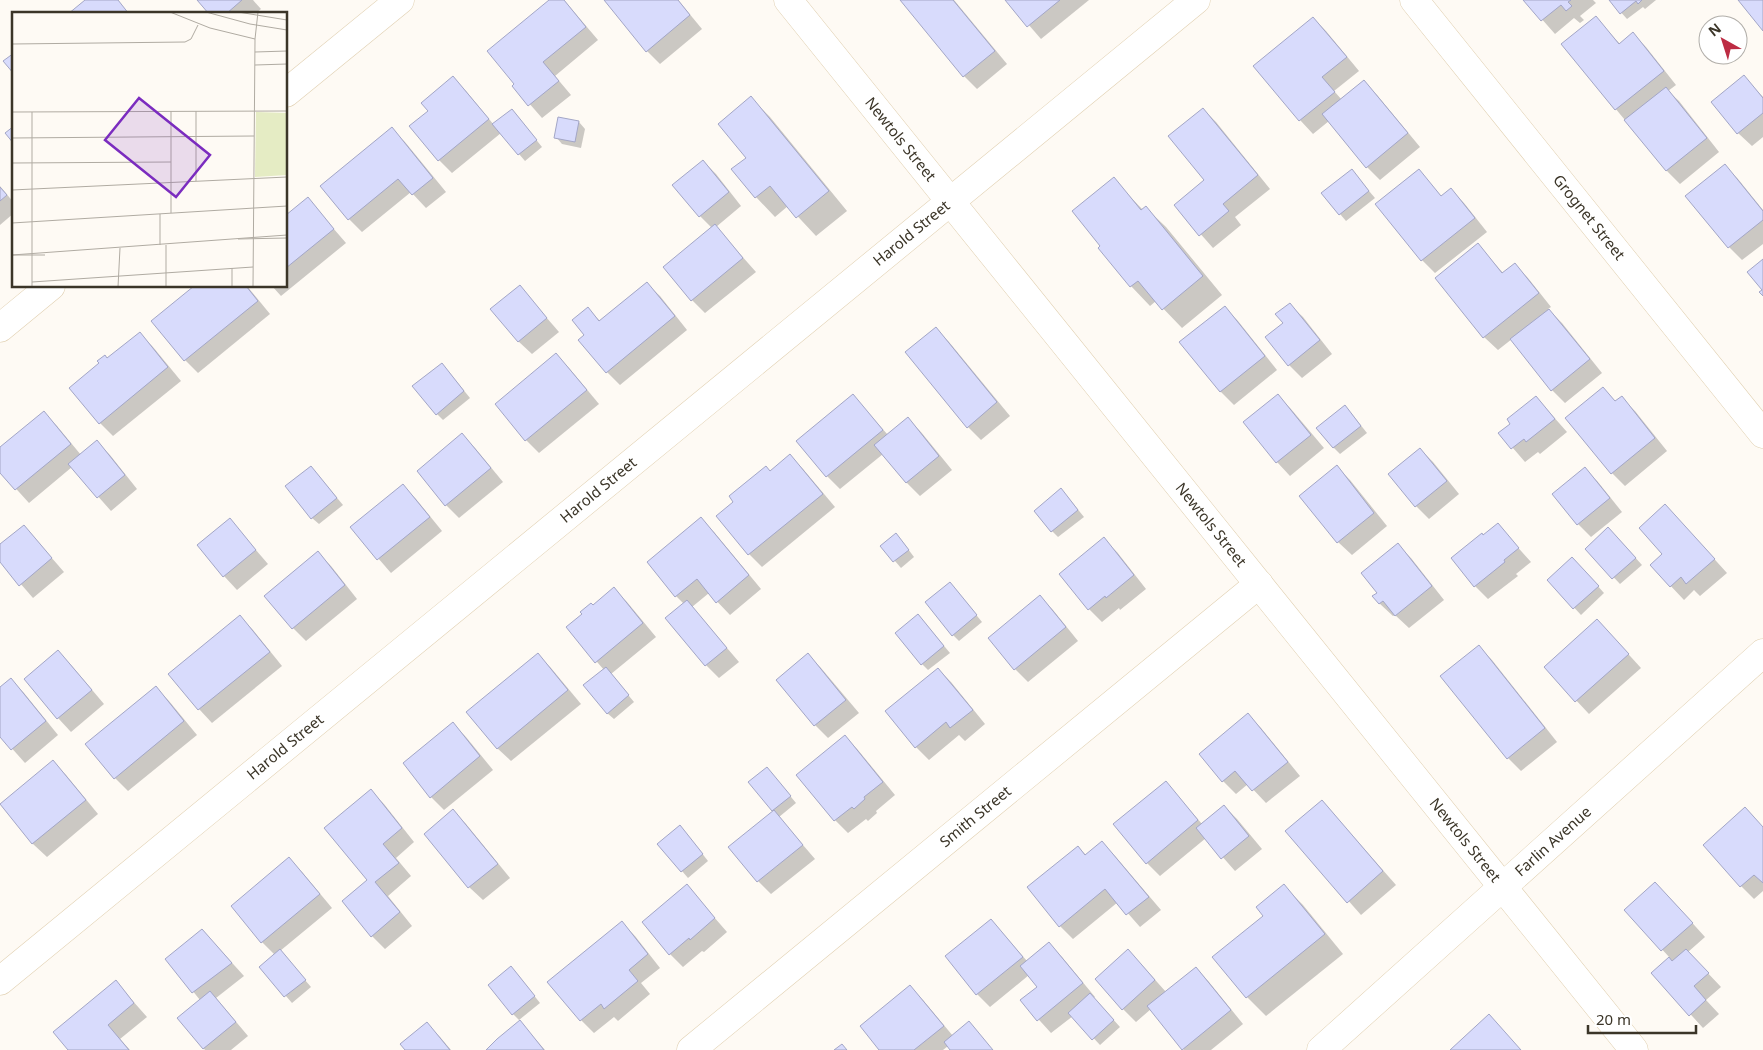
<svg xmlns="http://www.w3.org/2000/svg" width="1763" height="1050" font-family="'Noto Sans',sans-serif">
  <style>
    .shadow { fill: #0003 }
    .building { fill: #d8dbfc; stroke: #a3a6c6 }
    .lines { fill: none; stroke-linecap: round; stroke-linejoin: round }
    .minor-casing { stroke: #e1d0b1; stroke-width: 29 }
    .minor { stroke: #fff; stroke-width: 28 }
    .labels { text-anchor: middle; stroke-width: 5; stroke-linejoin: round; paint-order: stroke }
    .street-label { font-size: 15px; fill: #3b3528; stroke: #fff }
    .inset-road { fill: none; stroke: #b0aba2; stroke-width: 1 }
    .view { fill: #7b2cbf; fill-opacity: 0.15; stroke: #7b2cbf; stroke-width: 2.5 }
    .inset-edge { fill: none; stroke: #3b3528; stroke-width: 2.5 }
  </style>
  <rect width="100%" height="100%" fill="#fefaf4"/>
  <!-- shadow -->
  <g class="shadow">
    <polygon points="199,0 253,0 261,9 255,14 210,14"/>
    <polygon points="551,0 564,0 598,40 555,76 571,95 542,118 514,86"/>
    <polygon points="605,0 678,0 702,29 660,64 647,51"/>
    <polygon points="902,0 954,0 1007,64 977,89 964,76"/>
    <polygon points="1007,0 1089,0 1041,39"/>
    <polygon points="1525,0 1593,0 1596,3 1580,16 1584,20 1580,23 1574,18 1555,34"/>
    <polygon points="1610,0 1656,0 1645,9 1643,7 1627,19"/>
    <polygon points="1313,18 1326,31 1359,71 1334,91 1342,100 1364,82 1377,95 1420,147 1380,180 1367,167 1329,121 1313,134 1300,120 1255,66"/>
    <polygon points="1596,18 1620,44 1633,34 1646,47 1676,85 1668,91 1679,101 1719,152 1680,184 1667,171 1563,45"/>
    <polygon points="1744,77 1763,97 1763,137 1752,146 1738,133 1713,102"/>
    <polygon points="453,78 466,91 494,125 518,117 542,147 525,161 501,133 452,173 439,160 430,111"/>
    <polygon points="751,98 770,117 847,211 816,236 788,206 775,217 756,197 733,170 748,158"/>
    <polygon points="1203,109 1216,122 1270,189 1235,217 1241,225 1213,248 1175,205 1205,180"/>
    <polygon points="579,122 585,129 581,148 562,144 556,137"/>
    <polygon points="391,129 405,142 446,192 426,208 411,192 362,232 349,219"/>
    <polygon points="703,161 716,174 741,206 716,227 756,272 705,313 692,300 665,267 712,228 700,216"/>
    <polygon points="1725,166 1738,179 1763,210 1763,244 1742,260 1729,247"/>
    <polygon points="1352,171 1375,198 1346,221 1323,194"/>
    <polygon points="1419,171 1442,197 1451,190 1464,203 1487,232 1435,273 1422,260"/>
    <polygon points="1113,179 1143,210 1146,208 1166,227 1222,295 1182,328 1156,301 1150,306 1131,286 1099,248 1102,246"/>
    <polygon points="0,186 14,203 14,213 0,225"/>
    <polygon points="308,199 346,243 281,296 272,286 286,286 286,217"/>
    <polygon points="1478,245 1504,274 1515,265 1528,278 1551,307 1548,309 1562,323 1602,373 1565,403 1552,390 1512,339 1498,350 1484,337 1436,278"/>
    <polygon points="646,283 660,296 687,330 620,385 607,372 586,335 588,309 600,321"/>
    <polygon points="196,286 247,286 270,314 198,373 185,360 153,321"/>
    <polygon points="520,287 559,332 532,354 518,341"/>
    <polygon points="1289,304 1303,317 1332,354 1302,378 1289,365"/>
    <polygon points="1225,308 1238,321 1277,370 1234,405 1221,392 1181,342"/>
    <polygon points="936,329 949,342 1010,416 981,440 968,427"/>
    <polygon points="140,334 153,347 181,381 113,436 100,423 108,360"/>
    <polygon points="556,355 569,368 599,404 539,453 526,440 496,404"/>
    <polygon points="448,371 470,398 443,420 437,414"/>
    <polygon points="1603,389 1616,402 1621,398 1635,411 1667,451 1625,486 1612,473"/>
    <polygon points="853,396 888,435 908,419 921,432 952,470 920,496 907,483 883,454 840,489 827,476"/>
    <polygon points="1278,396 1291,409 1324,448 1290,476 1277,462 1244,422"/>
    <polygon points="1536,397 1567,432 1540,454 1538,452 1525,462 1500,433 1512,424"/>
    <polygon points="44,413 57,426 81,455 97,442 110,455 137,489 111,511 72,467 29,503 0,471 0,449"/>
    <polygon points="1351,413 1367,433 1340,454 1333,447"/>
    <polygon points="462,435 475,448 503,482 459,518 446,505"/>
    <polygon points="1420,449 1433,462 1459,494 1429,519 1416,506"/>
    <polygon points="790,456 803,469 835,507 762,567 749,554 771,472"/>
    <polygon points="1337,467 1350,480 1387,526 1352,555 1338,542"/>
    <polygon points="1585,469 1598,482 1622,512 1591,537 1578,524 1554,494"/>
    <polygon points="317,474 343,505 319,524 312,518"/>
    <polygon points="403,486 416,499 442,531 391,573 351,527"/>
    <polygon points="1067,496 1084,517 1058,537 1052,531"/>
    <polygon points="701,519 714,532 761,589 730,615 709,593 692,607 739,662 719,678 706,665 684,604 676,596"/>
    <polygon points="1678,519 1727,573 1700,596 1694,590 1684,600 1651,565 1664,554"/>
    <polygon points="230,520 268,564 237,590 224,576 199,546"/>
    <polygon points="1498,525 1531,562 1516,574 1518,576 1488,599 1475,586 1453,558"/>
    <polygon points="24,526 64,572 33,598 0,560 0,546"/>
    <polygon points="1615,535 1642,565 1620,584 1587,549"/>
    <polygon points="1103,539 1117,552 1146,589 1120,610 1119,608 1102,622 1089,609"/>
    <polygon points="902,541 914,557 901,568 882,546"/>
    <polygon points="1398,545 1411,558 1444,600 1409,628 1395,615 1393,616 1379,603 1379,593"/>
    <polygon points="318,553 331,566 357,599 306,641 293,628"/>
    <polygon points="1579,565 1604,593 1581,615 1549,580"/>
    <polygon points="613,589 627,602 656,637 611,674 634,702 614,719 607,713 604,670 568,628"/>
    <polygon points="956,590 982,622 959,641 953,635"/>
    <polygon points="1040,597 1053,610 1078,641 1028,682 1015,669"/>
    <polygon points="240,617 253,630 282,666 212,723 199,709 170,674"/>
    <polygon points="924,622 950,653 928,670 922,664"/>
    <polygon points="1610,634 1641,668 1589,714 1545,667"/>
    <polygon points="1479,647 1492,660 1557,742 1521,771 1508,758 1442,676"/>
    <polygon points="58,652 71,665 104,704 71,732 58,718 25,679"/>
    <polygon points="538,655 551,668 581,704 511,761 497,748"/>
    <polygon points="808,655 821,668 859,713 828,738 815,725"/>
    <polygon points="938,669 951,682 985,724 965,741 959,735 929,760 916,747"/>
    <polygon points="11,680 24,693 58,735 25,763 0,735 0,688"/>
    <polygon points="156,688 169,701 197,735 128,791 115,778"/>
    <polygon points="1248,715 1261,728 1300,776 1266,803 1248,784 1236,794 1223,781"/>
    <polygon points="453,724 466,737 493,770 444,810 431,797"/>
    <polygon points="845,736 858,750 895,795 876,811 877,813 868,821 866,819 848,833 835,820 798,775"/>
    <polygon points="53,762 66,775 98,814 47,857 33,844 1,804"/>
    <polygon points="773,775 796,803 779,817 815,859 771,894 758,881 774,811 750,782"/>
    <polygon points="1166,783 1202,824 1224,806 1237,819 1262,849 1235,871 1206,838 1160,876 1147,863"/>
    <polygon points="371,791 384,804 414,842 396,858 411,876 388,896 412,926 385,949 372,936 368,880"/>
    <polygon points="1322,801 1396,885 1361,915 1287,831"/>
    <polygon points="453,811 466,824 510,878 483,900 469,887 426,834"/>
    <polygon points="1763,827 1763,891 1754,899 1741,886"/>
    <polygon points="686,833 708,861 688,878 659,844"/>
    <polygon points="1102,843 1115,856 1161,910 1140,927 1118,902 1073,939 1060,926 1029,888 1078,847 1086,855"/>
    <polygon points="289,859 302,872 332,908 280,951 311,987 292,1003 261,967 275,955 262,942"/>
    <polygon points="687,886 727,932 704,952 702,951 683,967 670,954"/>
    <polygon points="1284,886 1303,905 1343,954 1266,1016 1247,997"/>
    <polygon points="1668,896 1705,937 1688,952 1721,987 1706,1000 1719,1014 1703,1028 1653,973 1670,958 1626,910"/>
    <polygon points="991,920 1027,961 1049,944 1062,957 1095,997 1094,998 1120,1027 1100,1045 1073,1016 1051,1033 1021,1000 1038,987 1029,975 990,1007 977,994 947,957"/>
    <polygon points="622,923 635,936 660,968 641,983 650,994 618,1021 614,1017 594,1033 581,1020"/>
    <polygon points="215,944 244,976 216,998 248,1036 231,1050 205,1050 179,1018 200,1000 167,959"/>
    <polygon points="1141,964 1166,992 1196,968 1209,982 1243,1024 1211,1050 1184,1050 1151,1009 1136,1022 1123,1009"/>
    <polygon points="517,974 540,1003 519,1020 513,1014"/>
    <polygon points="116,982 147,1017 120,1039 130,1050 69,1050"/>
    <polygon points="910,987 923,1000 953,1036 992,1050 952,1050 948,1046 943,1050 881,1050"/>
    <polygon points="520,1022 545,1050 488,1050"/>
    <polygon points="427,1024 440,1037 451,1050 406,1050"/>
  </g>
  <!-- building -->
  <g class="building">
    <polygon points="85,0 118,0 129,14 68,14"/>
    <polygon points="197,0 242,0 226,14 209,14"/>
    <polygon points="549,0 564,0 586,27 543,62 559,81 528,106 512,86 514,84 487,51"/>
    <polygon points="604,0 678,0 690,15 646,52"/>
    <polygon points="900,0 953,0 995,51 963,77"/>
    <polygon points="1005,0 1060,0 1027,27"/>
    <polygon points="1523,0 1571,0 1568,2 1572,6 1566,11 1561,5 1541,21"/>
    <polygon points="1609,0 1642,0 1638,4 1636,1 1620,14"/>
    <polygon points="1738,0 1763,0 1763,31"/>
    <polygon points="1596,16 1619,44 1633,32 1664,71 1615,110 1561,44"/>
    <polygon points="1313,17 1347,57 1322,77 1335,92 1299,121 1253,66"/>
    <polygon points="14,53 14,74 3,61"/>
    <polygon points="1744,75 1763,98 1763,113 1737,134 1711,102"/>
    <polygon points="453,76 489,119 438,161 409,126 428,111 421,103"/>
    <polygon points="1364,80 1408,133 1366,168 1322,114"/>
    <polygon points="1666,87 1707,138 1666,171 1624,120"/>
    <polygon points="751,96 829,191 796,218 770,186 755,198 731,169 746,158 718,124"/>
    <polygon points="1203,108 1258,175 1223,204 1229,211 1199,236 1174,205 1204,180 1168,136"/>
    <polygon points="512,109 537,140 518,155 492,124"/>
    <polygon points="558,117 579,121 575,142 554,138"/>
    <polygon points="14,126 14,144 5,133"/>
    <polygon points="392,127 433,178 412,195 398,179 348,220 320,186"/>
    <polygon points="703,160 729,192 699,217 672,185"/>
    <polygon points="1725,164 1763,211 1763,220 1728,248 1685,196"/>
    <polygon points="1352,169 1369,191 1339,215 1321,193"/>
    <polygon points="1419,169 1441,196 1451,188 1475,218 1421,261 1375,204"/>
    <polygon points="1114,177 1141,210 1146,206 1203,276 1162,310 1138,281 1130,287 1098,248 1100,246 1072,211"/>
    <polygon points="0,187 7,195 0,201"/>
    <polygon points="308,197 334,229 286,268 286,215"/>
    <polygon points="715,224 743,258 691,301 663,267"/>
    <polygon points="1478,243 1502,273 1515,263 1539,293 1483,338 1435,278"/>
    <polygon points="1763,259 1763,296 1759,292 1762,290 1747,272"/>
    <polygon points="647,282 675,316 606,373 578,340 584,335 572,320 588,307 599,321"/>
    <polygon points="520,285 547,318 518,342 490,309"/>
    <polygon points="194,286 246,286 258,301 184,361 151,321"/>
    <polygon points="1290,303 1320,340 1288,366 1265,337 1283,323 1275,314"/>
    <polygon points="1225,306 1265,356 1220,392 1179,342"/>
    <polygon points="1549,309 1590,359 1551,391 1510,339"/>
    <polygon points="936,327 997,402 967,428 905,352"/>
    <polygon points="140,332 168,367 99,424 69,388 99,363 97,361 105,355 107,358"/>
    <polygon points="556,353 587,390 525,441 495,404"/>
    <polygon points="442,363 464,391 436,415 412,386"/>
    <polygon points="1603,387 1615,401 1622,396 1655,438 1611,474 1565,418"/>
    <polygon points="853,394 883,430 826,477 796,441"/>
    <polygon points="1278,394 1311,435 1276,463 1243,422"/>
    <polygon points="1536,396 1555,419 1526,442 1524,439 1511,449 1498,433 1510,424 1507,419"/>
    <polygon points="1345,405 1361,426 1333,448 1316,428"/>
    <polygon points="44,411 71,444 15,490 0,473 0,447"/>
    <polygon points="908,417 939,456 906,483 874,445"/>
    <polygon points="462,433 491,468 445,506 417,471"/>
    <polygon points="97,440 125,475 97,498 68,464"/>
    <polygon points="1420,448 1447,481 1415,507 1388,474"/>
    <polygon points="790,454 823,494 748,555 716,516 733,502 729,496 766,466 770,471"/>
    <polygon points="1337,465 1374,513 1337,543 1299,496"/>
    <polygon points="311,466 337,498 311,519 285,486"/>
    <polygon points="1585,467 1610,498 1577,525 1552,494"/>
    <polygon points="403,484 430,517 377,560 350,527"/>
    <polygon points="1061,488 1078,510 1051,532 1034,511"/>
    <polygon points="1665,504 1715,559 1686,584 1681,577 1670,587 1650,565 1662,554 1639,528"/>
    <polygon points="701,517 749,575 716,603 697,579 675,597 647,562"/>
    <polygon points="230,518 256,550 223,577 197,545"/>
    <polygon points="1498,523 1519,548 1504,560 1505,562 1474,587 1451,558 1482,533 1483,535"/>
    <polygon points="24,525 52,558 19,586 0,562 0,544"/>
    <polygon points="1608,527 1636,558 1612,579 1585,549"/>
    <polygon points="896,533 909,550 893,562 880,546"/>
    <polygon points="1104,537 1134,575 1106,598 1105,596 1088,610 1059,574"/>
    <polygon points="1398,543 1432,586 1395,616 1383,601 1379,604 1372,596 1377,593 1361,573"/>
    <polygon points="318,551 345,585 292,629 264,596"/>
    <polygon points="1572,557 1599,586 1573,609 1547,580"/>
    <polygon points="950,582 977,615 952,636 925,602"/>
    <polygon points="614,587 643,623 595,663 566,627 582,614 580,612 591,603 593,605"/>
    <polygon points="1040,595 1066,627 1014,670 988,638"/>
    <polygon points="687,600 727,648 705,666 665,618"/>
    <polygon points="918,614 944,646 921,665 895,633"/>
    <polygon points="240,615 270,652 198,710 168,674"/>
    <polygon points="1597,619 1629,654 1575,702 1544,667"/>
    <polygon points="1479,645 1545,728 1507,759 1440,676"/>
    <polygon points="58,650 92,690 57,719 24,679"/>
    <polygon points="538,653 568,690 497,749 466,712"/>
    <polygon points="808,653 846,700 814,726 776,680"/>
    <polygon points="606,667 629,695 607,714 583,685"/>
    <polygon points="938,668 973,710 950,728 946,722 915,748 885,711"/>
    <polygon points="11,678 46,721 11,750 0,737 0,687"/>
    <polygon points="156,686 184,721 114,779 85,744"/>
    <polygon points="1248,713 1288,762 1252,791 1235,771 1222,782 1199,754"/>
    <polygon points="453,722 480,756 430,798 403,763"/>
    <polygon points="845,735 883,782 864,797 865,799 854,809 852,807 834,821 796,775"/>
    <polygon points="53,760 86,800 32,844 0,804"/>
    <polygon points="767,767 791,796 772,811 748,782"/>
    <polygon points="1166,781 1198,820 1146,864 1113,824"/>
    <polygon points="371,789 402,828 383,844 399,863 375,882 400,912 371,937 342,901 367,880 324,828"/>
    <polygon points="1322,800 1383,871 1347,903 1285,831"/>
    <polygon points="1224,805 1249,836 1221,859 1196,828"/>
    <polygon points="1745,807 1763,827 1763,883 1754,875 1740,887 1703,845"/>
    <polygon points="453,809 498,864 468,888 424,834"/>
    <polygon points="774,810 803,845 757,882 728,847"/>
    <polygon points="680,825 703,854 681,872 657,844"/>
    <polygon points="1102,841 1149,897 1126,915 1105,889 1059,927 1027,887 1078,846 1085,855"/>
    <polygon points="289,857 320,894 261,943 231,906"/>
    <polygon points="1655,882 1693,923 1661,951 1624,910"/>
    <polygon points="687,884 715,918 690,940 689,938 669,955 642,922"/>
    <polygon points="1284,884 1325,934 1246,998 1212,957 1263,916 1256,907"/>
    <polygon points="991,919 1023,957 976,995 945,956"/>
    <polygon points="622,921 648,954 629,970 638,981 604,1009 601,1004 580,1021 547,982"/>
    <polygon points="202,929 232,963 192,993 165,959"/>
    <polygon points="1049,942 1083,983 1037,1021 1020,1000 1037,987 1020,966"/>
    <polygon points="280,949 306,980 284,997 259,967"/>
    <polygon points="1128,949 1155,980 1122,1010 1095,979"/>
    <polygon points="1686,949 1709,973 1694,986 1706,1000 1689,1016 1651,973 1669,957 1672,961"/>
    <polygon points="511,966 535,996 512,1015 488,985"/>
    <polygon points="1196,967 1231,1010 1182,1050 1147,1006"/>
    <polygon points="116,980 134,1003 108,1025 129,1050 68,1050 53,1032"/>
    <polygon points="910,985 944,1026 914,1050 879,1050 860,1026"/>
    <polygon points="210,991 236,1022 203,1049 177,1018"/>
    <polygon points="1090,993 1114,1020 1092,1040 1068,1013"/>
    <polygon points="1489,1014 1521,1050 1450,1050"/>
    <polygon points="520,1020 544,1050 486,1050 497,1039"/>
    <polygon points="969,1021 993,1050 950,1050 944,1042"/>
    <polygon points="427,1022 450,1050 405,1050 400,1044"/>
    <polygon points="842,1044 847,1050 834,1050"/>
  </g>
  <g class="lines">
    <!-- minor casing -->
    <g class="minor-casing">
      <g id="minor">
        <path id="s1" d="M788 0 1634 1050"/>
        <path id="s2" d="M1414 0 1763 434"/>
        <polyline points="286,93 400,0"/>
        <polyline points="0,328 51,286"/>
        <path id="s3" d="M0 981 1196 0"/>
        <path id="s4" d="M691 1050 1259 584"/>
        <path id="s5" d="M1321 1050 1763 653"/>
      </g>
    </g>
    <!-- minor -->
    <use href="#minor" class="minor"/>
  </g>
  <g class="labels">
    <!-- street labels -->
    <g class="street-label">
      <text dy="5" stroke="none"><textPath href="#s1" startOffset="179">Newtols Street</textPath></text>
      <text dy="5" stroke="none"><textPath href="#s2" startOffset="279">Grognet Street</textPath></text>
      <text dy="5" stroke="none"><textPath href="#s3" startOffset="1179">Harold Street</textPath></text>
      <text dy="5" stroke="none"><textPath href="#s3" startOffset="774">Harold Street</textPath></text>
      <text dy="5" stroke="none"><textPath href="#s1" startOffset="674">Newtols Street</textPath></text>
      <text dy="5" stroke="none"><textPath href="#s3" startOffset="369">Harold Street</textPath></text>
      <text dy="5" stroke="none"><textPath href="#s4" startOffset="368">Smith Street</textPath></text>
      <text dy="5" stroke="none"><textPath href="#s1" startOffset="1079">Newtols Street</textPath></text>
      <text dy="5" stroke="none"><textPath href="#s5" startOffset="312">Farlin Avenue</textPath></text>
    </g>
  </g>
  <!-- overview -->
  <g transform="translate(12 12)">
    <rect width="275" height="275" fill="#fefaf4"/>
    <path d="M244 100 275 101V163L243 165Z" fill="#e5ecc4"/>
    <path class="inset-road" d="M158 0 198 16 243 27M194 0 238 12 275 18M226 0 275 8M0 32 173 30 179 27 186 13M243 40 275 39M243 53 275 52M0 100 275 99M0 126 242 124M0 151 159 150M184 169V99M0 178 275 165M159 201V99M148 202V233M0 211 275 194M226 227 275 226M154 233V275M0 243 275 223M1 243H33M20 270 241 255M20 275V100M106 275 108 236M220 275V256M241 275 243 27 246 0"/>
    <path class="view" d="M127 86 198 143 164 185 93 128Z"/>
    <rect width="275" height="275" class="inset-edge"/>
  </g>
  <!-- north arrow -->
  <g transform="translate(1723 40) rotate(321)"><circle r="24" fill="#ffffff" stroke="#b1aea9"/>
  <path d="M0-4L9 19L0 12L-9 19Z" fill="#bd2c43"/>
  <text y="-8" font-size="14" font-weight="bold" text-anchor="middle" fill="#3b3528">N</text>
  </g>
  <!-- scale -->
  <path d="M1588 1025v8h108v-8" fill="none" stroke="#3b3528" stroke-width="2.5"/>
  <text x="1596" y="1025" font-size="15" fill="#3b3528" stroke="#ffffff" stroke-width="4" paint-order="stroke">20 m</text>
</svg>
